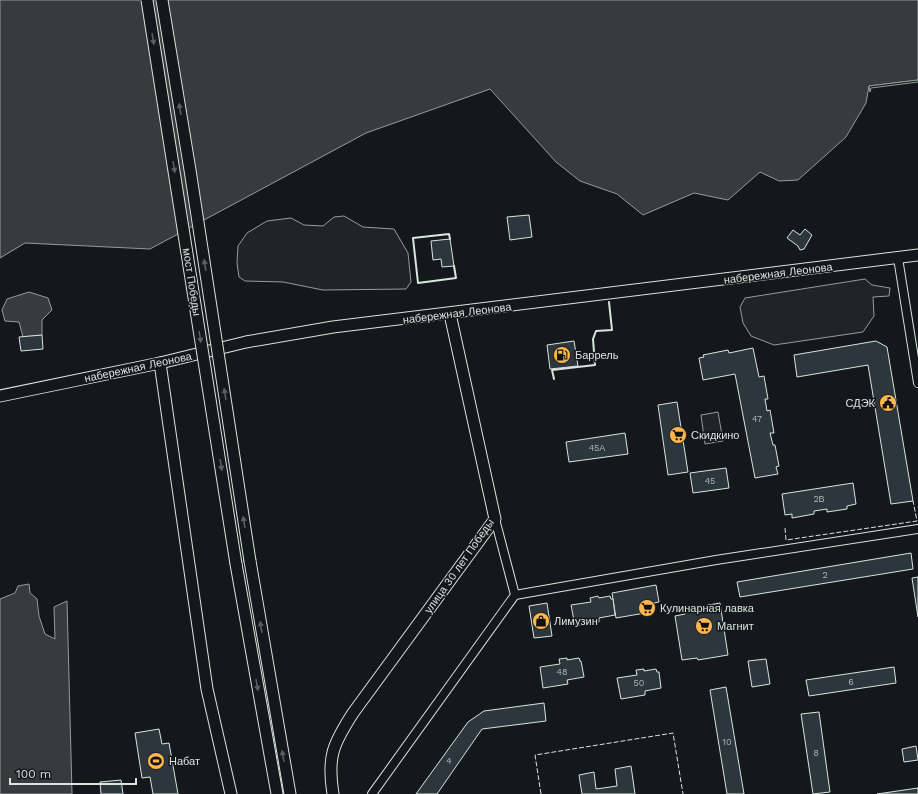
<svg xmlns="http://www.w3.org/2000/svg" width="918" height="794" font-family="'Work Sans',sans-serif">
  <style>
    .green { fill: #202428; stroke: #939e99 }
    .water { fill: #363b3e; stroke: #939e99 }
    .pier { fill: #14181c; stroke: #939e99 }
    .building { fill: #2c363c; stroke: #d8e6dc }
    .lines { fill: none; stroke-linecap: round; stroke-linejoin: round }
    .minor-casing { stroke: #d8e6dc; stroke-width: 10 }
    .secondary-casing { stroke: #d8e6dc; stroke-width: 13 }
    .minor { stroke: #14181c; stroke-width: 8 }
    .secondary { stroke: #14181c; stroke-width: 11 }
    .secondary-bridge-casing { stroke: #d8e6dc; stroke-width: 13; stroke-linecap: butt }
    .secondary-bridge { stroke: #14181c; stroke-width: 11 }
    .fence { stroke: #d8e6dc; stroke-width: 1; stroke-dasharray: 5 2; stroke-linecap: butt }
    .wall { stroke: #d8e6dc; stroke-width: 2 }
    .oneway { fill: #59605f }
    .labels { text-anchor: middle; stroke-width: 3; stroke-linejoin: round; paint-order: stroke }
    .number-label { font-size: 9px; fill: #adbab4 }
    .street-label { font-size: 11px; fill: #d8e6dc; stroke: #14181c }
    .poi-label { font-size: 11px; fill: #d8e6dc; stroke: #14181c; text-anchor: start }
  </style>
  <rect width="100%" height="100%" fill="#14181c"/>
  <!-- green -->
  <g class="green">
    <polygon points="344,216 363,227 394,229 408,253 411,282 406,289 323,290 283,282 245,281 239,277 237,263 238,246 247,233 267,221 291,218 304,225 323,226 334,217"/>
    <polygon points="865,279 872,285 890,288 889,296 873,297 874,316 863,332 774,345 751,336 743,323 740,307 745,298"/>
    <polygon points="718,412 723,441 705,444 701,415"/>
  </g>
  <!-- water -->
  <g class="water">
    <polygon points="0,0 918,0 918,80 869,86 866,103 846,137 798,180 779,181 760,172 728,200 694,193 643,215 617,194 580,181 556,162 490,89 366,133 150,249 25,243 0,258"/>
    <polygon points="29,292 48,298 52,310 42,320 42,335 23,337 19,322 5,321 2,310 7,299"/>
    <polygon points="29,584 30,593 37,599 39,616 45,634 55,639 54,607 67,601 72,794 0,794 0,599 15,593 18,586"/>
  </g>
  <!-- pier -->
  <polygon class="pier" points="918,80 918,82 871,88 870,92 869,86"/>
  <!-- building -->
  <g class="building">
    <polygon points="529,215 532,237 510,240 507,217"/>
    <polygon points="805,229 812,235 804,249 800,250 798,246 787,238 793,230 800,235"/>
    <polygon points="450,239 454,266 442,267 441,259 433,260 431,241"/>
    <polygon points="42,335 43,349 21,351 19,337"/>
    <polygon points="574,341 578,366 550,369 547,345"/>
    <polygon points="876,341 887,347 913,501 891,504 868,365 797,377 794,355"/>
    <polygon points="753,348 759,377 764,376 768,399 765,399 767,411 770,410 774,433 770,433 773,445 775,445 779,466 776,467 778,474 755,478 735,374 703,380 699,358 704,357 703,355 728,350 729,353"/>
    <polygon points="677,402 688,472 668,475 658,405"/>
    <polygon points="625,433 628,454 569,462 566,442"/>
    <polygon points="726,468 729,488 693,493 690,473"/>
    <polygon points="853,483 856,504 847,506 847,509 827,512 827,509 814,511 814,514 792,518 792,514 785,515 782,494"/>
    <polygon points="911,553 913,569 740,597 737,582"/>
    <polygon points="918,577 918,617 912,578"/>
    <polygon points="656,585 659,602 649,604 651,612 616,618 612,593"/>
    <polygon points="598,596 599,598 610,596 611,599 613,599 615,615 599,618 599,622 575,626 571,605 591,602 590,598"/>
    <polygon points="547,603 552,636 534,638 529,606"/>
    <polygon points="720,603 728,655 698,660 697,658 682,660 675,616 685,614 685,609"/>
    <polygon points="567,658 567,660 579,658 580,661 581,661 584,677 567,680 568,684 543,688 540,667 560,664 559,659"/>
    <polygon points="766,659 770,684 752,687 748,661"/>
    <polygon points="894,667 896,683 809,696 806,680"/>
    <polygon points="644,669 644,671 656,669 657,672 659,672 661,688 645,691 645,695 621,699 617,678 637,675 636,670"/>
    <polygon points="726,687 744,794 727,794 710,690"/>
    <polygon points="544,703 546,721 482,729 437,794 416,794 468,722 484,711"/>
    <polygon points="819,712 830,792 813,794 801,714"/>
    <polygon points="159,729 162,744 169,743 178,794 153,794 150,777 142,778 135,733"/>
    <polygon points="916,746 918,760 904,762 902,749"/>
    <polygon points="631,766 635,794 582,794 579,775 594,772 596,789 617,786 615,769"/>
    <polygon points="121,780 123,794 101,794 100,782"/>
    <polygon points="918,788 918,794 877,794"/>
  </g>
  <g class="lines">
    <!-- minor casing -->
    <g class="minor-casing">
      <g id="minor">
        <polyline points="898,258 918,383"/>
        <polyline points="515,595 716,560 918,529"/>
        <polyline points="372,794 515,595 495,519"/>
      </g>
    </g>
    <!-- secondary casing -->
    <g class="secondary-casing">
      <g id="secondary">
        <polyline points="160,363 207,689 231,794"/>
        <polyline points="0,396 160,363 246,342 333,327 918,255"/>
        <polyline points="250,561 290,794"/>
        <polyline points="236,564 277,794"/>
        <path d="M333 794C327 757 333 744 353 713L495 519 450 314"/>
      </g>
    </g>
    <!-- minor -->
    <use href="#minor" class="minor"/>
    <!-- secondary -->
    <use href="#secondary" class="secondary"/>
    <!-- secondary-bridge casing -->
    <g class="secondary-bridge-casing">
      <g id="secondary-bridge">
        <polyline points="147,0 236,564"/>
        <polyline points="162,0 190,170 250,561"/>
      </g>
    </g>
    <!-- secondary-bridge -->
    <use href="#secondary-bridge" class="secondary-bridge"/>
    <!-- fence -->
    <g class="fence">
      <polyline points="785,528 786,540 917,521 913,501"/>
      <polyline points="541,794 535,755 673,733 683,794"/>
    </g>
    <!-- wall -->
    <g class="wall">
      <polyline points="450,239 449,234 413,238 418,283 456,278 454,266"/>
      <polyline points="554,379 552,370 595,365 593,339 596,331 612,330 609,302"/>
    </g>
  </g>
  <!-- one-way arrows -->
  <defs><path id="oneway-solid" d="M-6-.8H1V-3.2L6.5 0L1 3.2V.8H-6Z"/></defs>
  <g class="oneway">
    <use href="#oneway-solid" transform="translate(153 39) rotate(81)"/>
    <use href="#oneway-solid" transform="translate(180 109) rotate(-99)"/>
    <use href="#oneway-solid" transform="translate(174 167) rotate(81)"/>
    <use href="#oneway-solid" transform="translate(205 265) rotate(-99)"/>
    <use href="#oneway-solid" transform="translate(200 337) rotate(81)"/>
    <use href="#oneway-solid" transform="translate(225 394) rotate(-99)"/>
    <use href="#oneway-solid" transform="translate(221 465) rotate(81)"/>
    <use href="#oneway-solid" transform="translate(244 522) rotate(-99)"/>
    <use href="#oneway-solid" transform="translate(261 627) rotate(-100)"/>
    <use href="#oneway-solid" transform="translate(257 685) rotate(80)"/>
    <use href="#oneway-solid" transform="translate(283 756) rotate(-100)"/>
  </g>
  <!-- icons -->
  <defs>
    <g id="fuel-disc" transform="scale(0.9)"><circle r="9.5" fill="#ffb74d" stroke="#14181c"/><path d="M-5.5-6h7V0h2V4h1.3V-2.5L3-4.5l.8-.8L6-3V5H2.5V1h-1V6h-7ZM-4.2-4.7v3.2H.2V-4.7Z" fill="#111"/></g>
    <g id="civic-disc" transform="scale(0.9)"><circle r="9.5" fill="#ffb74d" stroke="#14181c"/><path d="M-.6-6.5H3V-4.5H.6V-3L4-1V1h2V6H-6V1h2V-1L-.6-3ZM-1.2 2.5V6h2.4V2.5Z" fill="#111"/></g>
    <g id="supermarket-disc" transform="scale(0.9)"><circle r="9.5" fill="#ffb74d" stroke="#14181c"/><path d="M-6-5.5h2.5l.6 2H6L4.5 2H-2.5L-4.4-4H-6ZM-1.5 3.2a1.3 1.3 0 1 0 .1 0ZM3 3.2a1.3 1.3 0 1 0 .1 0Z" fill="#111"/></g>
    <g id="shop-disc" transform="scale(0.9)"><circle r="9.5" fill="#ffb74d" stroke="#14181c"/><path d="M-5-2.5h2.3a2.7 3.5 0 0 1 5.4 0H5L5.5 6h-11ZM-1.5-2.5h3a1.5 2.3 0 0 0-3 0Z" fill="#111"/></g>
    <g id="stadium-disc" transform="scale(0.9)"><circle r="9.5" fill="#ffb74d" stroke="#14181c"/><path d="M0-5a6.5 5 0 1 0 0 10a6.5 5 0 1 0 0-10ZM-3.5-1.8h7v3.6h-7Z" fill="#111"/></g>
  </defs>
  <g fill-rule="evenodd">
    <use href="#fuel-disc" x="562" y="355"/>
    <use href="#civic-disc" x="888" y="403"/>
    <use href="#supermarket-disc" x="678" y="435"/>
    <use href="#supermarket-disc" x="647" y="608"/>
    <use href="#shop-disc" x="541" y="621"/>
    <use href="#supermarket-disc" x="704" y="626"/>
    <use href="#stadium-disc" x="156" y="761"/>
  </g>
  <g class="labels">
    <!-- number labels -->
    <g class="number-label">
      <text x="757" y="422">47</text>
      <text x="597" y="451">45А</text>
      <text x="710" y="484">45</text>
      <text x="819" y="502">2В</text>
      <text x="825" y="578">2</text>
      <text x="562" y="675">48</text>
      <text x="851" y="685">6</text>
      <text x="639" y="686">50</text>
      <text x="727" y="745">10</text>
      <text x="816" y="756">8</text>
      <text x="449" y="764">4</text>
    </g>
    <!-- street labels -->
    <g class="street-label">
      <text transform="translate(778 273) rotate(-7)" y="4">набережная Леонова</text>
      <text transform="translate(192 282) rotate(81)" y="4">мост Победы</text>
      <text transform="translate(457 313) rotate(-7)" y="4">набережная Леонова</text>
      <text transform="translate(138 367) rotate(-12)" y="4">набережная Леонова</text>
      <text transform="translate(459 566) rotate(-55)" y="4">улица 30 лет Победы</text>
    </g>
    <!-- poi labels -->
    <g class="poi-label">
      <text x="575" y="359">Баррель</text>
      <text x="875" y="407" text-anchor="end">СДЭК</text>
      <text x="691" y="439">Скидкино</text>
      <text x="660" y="612">Кулинарная лавка</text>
      <text x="554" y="625">Лимузин</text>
      <text x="717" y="630">Магнит</text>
      <text x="169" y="765">Набат</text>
    </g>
  </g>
  <!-- scale -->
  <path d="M10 778v6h126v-6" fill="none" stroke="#d8e6dc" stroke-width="2"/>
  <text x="16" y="778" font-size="12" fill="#d8e6dc" stroke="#14181c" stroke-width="3" paint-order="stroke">100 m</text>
</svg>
